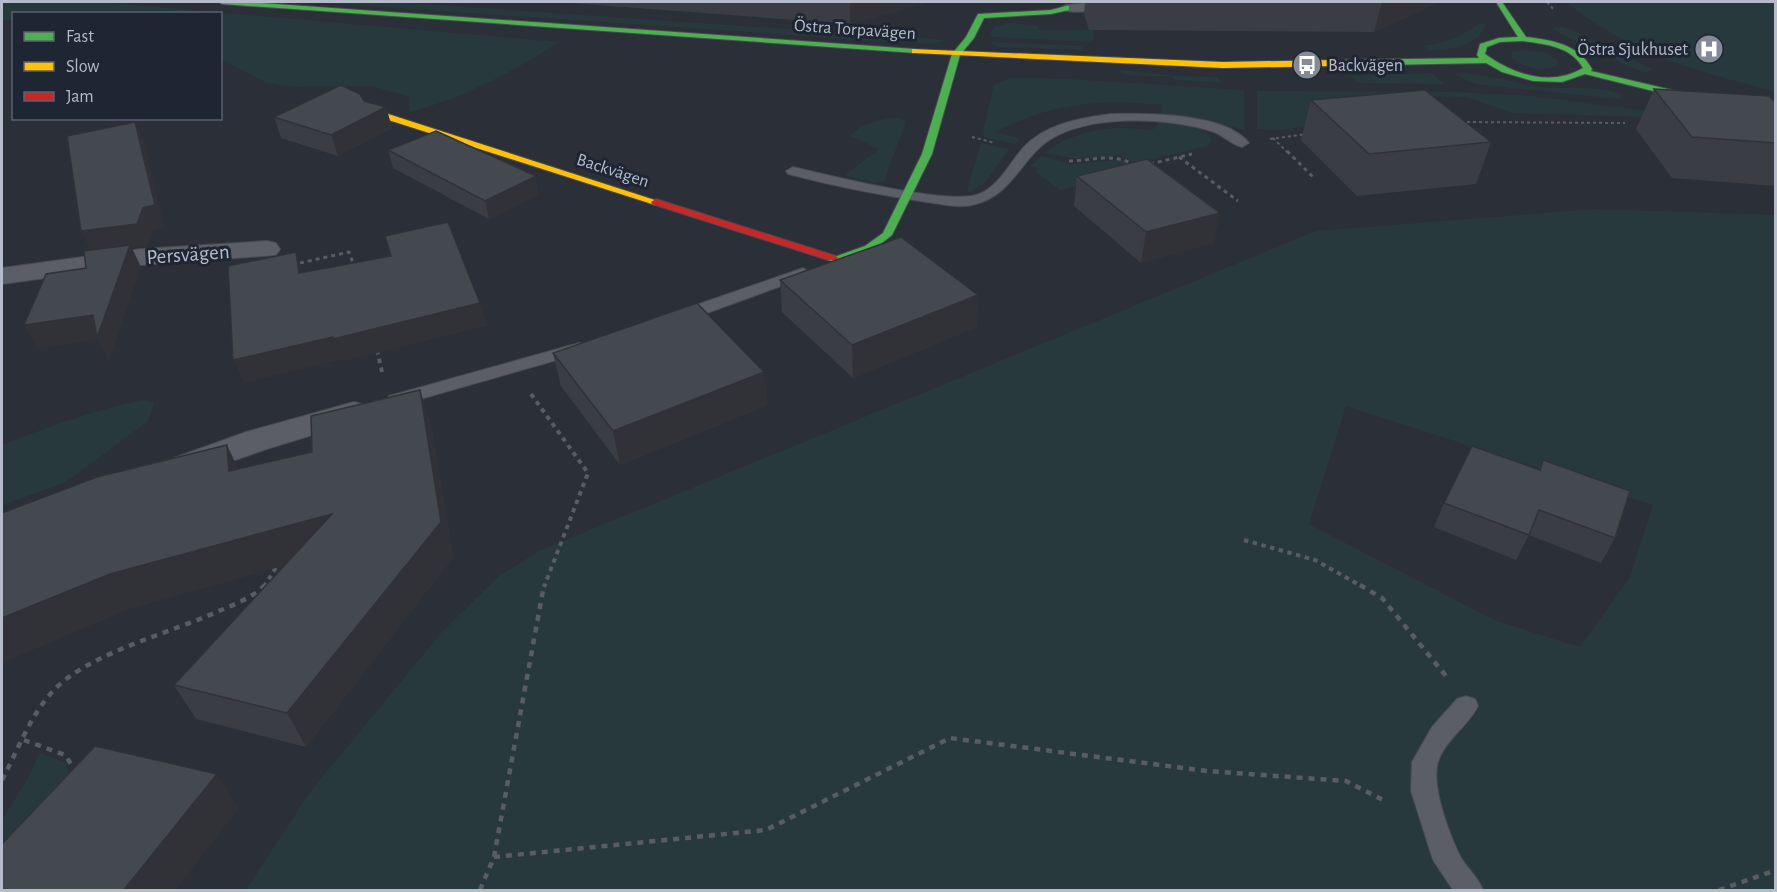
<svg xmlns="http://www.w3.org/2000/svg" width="1777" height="892" font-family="'Alegreya Sans',sans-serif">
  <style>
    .green { fill: #28393e; fill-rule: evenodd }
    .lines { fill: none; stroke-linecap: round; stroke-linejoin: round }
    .lane-casing { stroke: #474a51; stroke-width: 2 }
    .street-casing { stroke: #474a51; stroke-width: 2 }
    .fast-casing { stroke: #474a51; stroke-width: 2 }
    .slow-casing { stroke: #474a51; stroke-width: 2 }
    .jam-casing { stroke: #474a51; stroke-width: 2 }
    .path-far3 { stroke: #585d63; stroke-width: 2; stroke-dasharray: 3 3; stroke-linecap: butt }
    .path-far2 { stroke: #585d63; stroke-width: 3; stroke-dasharray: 4 4; stroke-linecap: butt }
    .path-far1 { stroke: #585d63; stroke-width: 4; stroke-dasharray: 4.5 4.5; stroke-linecap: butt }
    .path { stroke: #585d63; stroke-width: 4.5; stroke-dasharray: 6 6; stroke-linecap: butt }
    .lane { fill: #5b5e66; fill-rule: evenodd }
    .street { fill: #5b5e66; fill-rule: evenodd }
    .fast { fill: #4caf50; fill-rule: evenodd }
    .slow { fill: #ffc107; fill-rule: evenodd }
    .jam { fill: #c62828; fill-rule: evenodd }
    .wall { fill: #3a3e44 }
    .shaded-wall { fill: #303237 }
    .building { fill: #44484f; stroke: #303237; stroke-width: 1.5 }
    .labels { text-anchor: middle; stroke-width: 6; stroke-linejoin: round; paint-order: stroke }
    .far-street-label { font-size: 18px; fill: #b5bbc9; stroke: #1e2533 }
    .far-poi-label { font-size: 18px; fill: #b5bbc9; stroke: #1e2533; text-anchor: end }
    .street-label { font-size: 21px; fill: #b5bbc9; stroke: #1e2533 }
  </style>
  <rect width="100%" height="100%" fill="#2b2f38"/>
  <!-- green -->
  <g class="green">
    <path d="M2 2H97L559 42C514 72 462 98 410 112L408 96 371 86 293 87 265 82 221 59 220 14H14L13 20H2Z"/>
    <polygon points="309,2 392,2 947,40 932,44 865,40"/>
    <path d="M1566 2H1775V91C1700 73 1627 52 1566 2Z"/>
    <polygon points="1010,23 1037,25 1039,30 1093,30 1094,39 1089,42 994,37 990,35 994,27"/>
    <path d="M1479 23 1486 24C1478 47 1449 49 1429 51L1423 46C1446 42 1461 38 1479 23Z"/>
    <path d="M1559 26 1570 29 1652 69 1647 72C1628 69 1615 58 1599 50 1583 43 1566 39 1552 28Z"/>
    <polygon points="992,42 1083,46 1083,50 999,47 993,45"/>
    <path d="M1525 50 1546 53 1557 60 1559 64C1546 73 1521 68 1511 57L1512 52Z"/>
    <path d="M1121 70 1174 76 1217 77 1222 83 1175 80 1174 77C1156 75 1133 79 1118 72Z"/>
    <polygon points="1432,73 1444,84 1359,83 1349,76"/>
    <path d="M1458 73C1487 74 1513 83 1541 87 1568 90 1599 84 1624 95L1618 99 1476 84 1455 75Z"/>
    <path d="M1009 78 1069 79 1244 90V129L1161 115 1163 105C1100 99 1051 103 995 132L1019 138 1015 144 984 137 983 130 994 85Z"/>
    <polygon points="1257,91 1453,92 1531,96 1710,119 1512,113 1467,97 1380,96 1325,124 1281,130 1257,129"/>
    <path d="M898 118 906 121 884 181 874 183 845 175 879 149 850 136C863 122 880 119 898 118Z"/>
    <path d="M1159 123C1174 125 1206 123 1212 141L1206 146 1137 163 1119 155 1079 159 1045 153C1075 129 1115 125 1152 130Z"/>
    <polygon points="981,143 1009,149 983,185 970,192 967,191"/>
    <polygon points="1041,156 1071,164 1122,160 1134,171 1060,190 1036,172 1038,168 1031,166"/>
    <path d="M1595 209 1775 215V890H246L310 792 442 632 499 576 539 551 1316 231ZM1346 406 1653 505 1630 577 1580 647 1494 620 1309 524Z"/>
    <path d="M142 400 154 402 148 421 66 482 2 505V445C48 427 93 410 142 400Z"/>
    <polygon points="39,753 65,762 71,780 2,870 2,820 30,775"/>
  </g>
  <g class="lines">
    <!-- lane casing -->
    <g class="lane-casing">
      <g id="lane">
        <path d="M1098 2H1116C1105 10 1071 16 1060 8L1066 5Z"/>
        <path d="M1111 114C1146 113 1226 113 1249 143L1242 147C1232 145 1224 136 1214 132 1166 116 1073 112 1036 151 1016 172 1006 196 976 204 960 209 942 204 926 202 880 195 834 186 788 174L786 171 793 167C827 175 951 206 979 194 999 186 1009 164 1023 148 1045 124 1080 118 1111 114Z"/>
        <polygon points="803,268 811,273 809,276 685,321 673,321 670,317 673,313"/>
        <polygon points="579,343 585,344 588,348 585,352 396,406 389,404 387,400 389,396"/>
        <path d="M1466 696 1475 699 1478 706C1468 726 1445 740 1438 762 1431 785 1448 830 1458 852 1464 866 1478 876 1483 890H1453L1433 860 1411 791 1412 762 1432 727 1457 699Z"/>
      </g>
    </g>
    <!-- street casing -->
    <g class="street-casing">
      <g id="street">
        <polygon points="267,241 276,243 280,249 276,255 141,265 2,284 2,268 141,249"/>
        <polygon points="354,402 365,405 370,412 365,419 270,448 186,477 174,474 169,466 174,458 246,432"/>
      </g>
    </g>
    <!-- fast casing -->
    <g class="fast-casing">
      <g id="fast">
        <polygon points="219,2 248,2 915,49 919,51 915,53 222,4"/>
        <path d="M1496 2H1502L1526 37C1552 40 1578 44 1592 69L1591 71 1689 94 1776 107V113L1689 100 1585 74 1562 82 1533 81 1502 72 1486 63 1334 66 1330 63 1334 60 1479 58 1477 55 1480 44 1499 38 1518 37ZM1523 41C1545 44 1571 46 1583 68 1551 87 1514 75 1485 54L1487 47 1500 42Z"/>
        <polygon points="1066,6 1069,6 1069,10 1051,14 984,18 974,38 960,55 932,154 892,235 873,250 837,263 828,260 828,256 837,256 865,246 883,233 922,154 952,54 966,37 978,14 1051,10"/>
      </g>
    </g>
    <!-- slow casing -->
    <g class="slow-casing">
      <g id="slow">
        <polygon points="912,49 1223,62 1334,60 1338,63 1334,66 1223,68 915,53 912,53"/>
        <polygon points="376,112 382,112 661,202 656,205 652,204 376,116"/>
      </g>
    </g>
    <!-- jam casing -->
    <g class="jam-casing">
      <polygon id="jam" points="656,199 836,256 838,258 836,260 828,260 652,204 651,202"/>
    </g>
    <!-- path-far3 -->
    <g class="path-far3">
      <polyline points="1547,2 1555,11"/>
      <polyline points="1461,122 1625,123"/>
      <polyline points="972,137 995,143"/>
      <polyline points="1273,138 1288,153"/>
      <polyline points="1270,139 1307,134"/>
    </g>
    <!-- path-far2 -->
    <g class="path-far2">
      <polyline points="1287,151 1315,179"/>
      <polyline points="1179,157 1238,201"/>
      <path d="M1069 161C1092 161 1113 152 1134 165"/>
      <polyline points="1150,164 1192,154"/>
      <polyline points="300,263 349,252 355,268"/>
    </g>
    <!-- path-far1 -->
    <g class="path-far1">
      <polyline points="377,350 382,372"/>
      <polyline points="531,394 588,473 544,587"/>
      <polyline points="1244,540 1315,560 1363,587"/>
      <polyline points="264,587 278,564"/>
    </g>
    <!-- path -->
    <g class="path">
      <polyline points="1360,585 1382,598 1446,676"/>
      <polyline points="24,740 65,755 75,770"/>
      <path d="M2 780C18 750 31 713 55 689 91 652 174 632 221 610 236 604 253 597 265 585"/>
      <polyline points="494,857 766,830 950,738 1207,771 1346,781 1387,802"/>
      <polyline points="480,890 494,857 544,585"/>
      <polyline points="1719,890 1776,870"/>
    </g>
    <!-- lane -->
    <use href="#lane" class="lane"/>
    <!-- street -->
    <use href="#street" class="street"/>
    <!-- fast -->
    <use href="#fast" class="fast"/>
    <!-- slow -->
    <use href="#slow" class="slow"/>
    <!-- jam -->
    <use href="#jam" class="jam"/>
  </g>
  <!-- wall -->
  <g class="wall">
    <polygon points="569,2 929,2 850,24 570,3"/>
    <polygon points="1085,2 1439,2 1374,32 1089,30 1084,14"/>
    <polygon points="1654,89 1776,103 1776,186 1672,178 1636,129"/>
    <polygon points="1311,100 1491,142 1476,184 1357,196 1301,140"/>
    <polygon points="364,101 386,107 392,128 338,156 281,138 274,117"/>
    <polygon points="388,150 539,194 489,219 393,168"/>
    <polygon points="1077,176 1220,213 1213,243 1141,263 1074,206"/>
    <polygon points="780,280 978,295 977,327 853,378 782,312"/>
    <polygon points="553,353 764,372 767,405 620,465 561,386"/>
    <polygon points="431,424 453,557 306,747 196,719 174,685 285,565 132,608 239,469"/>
    <polygon points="1543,460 1615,538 1601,563 1529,535 1516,560 1434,527 1444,503 1538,469"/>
  </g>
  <!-- shaded-wall -->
  <g class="shaded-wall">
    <polygon points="850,2 929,2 850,24"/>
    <polygon points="1382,2 1439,2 1374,32"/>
    <polygon points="386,107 392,128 338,156 331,135"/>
    <polygon points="135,122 145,143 165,228 153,231 148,246 132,248 141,267 109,362 97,340 38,349 24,325 93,315 92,253 81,231"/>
    <polygon points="536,176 539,194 489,219 485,201"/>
    <polygon points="1220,213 1213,243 1141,263 1146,232"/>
    <polygon points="296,252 304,274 299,273"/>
    <polygon points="978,295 977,327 853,378 852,345"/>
    <polygon points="480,303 487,326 341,362 340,360 244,383 233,360"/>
    <polygon points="764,372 767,405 620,465 613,431"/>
    <polygon points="420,390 431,424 453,557 306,747 287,713"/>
    <polygon points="227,445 243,479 229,471"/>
    <polygon points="332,514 347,548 132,608 2,663 2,618 110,574"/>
    <polygon points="217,774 239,808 175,891 123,891"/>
  </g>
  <!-- building -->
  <g class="building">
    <polygon points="341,85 360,94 364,101 386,107 331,135 274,117"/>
    <polygon points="1654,89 1769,96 1776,103 1776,143 1692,137"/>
    <polygon points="1425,90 1491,142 1369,154 1311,100"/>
    <polygon points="135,122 155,205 143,208 137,224 81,231 67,136"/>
    <polygon points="436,131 536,176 485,201 388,150"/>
    <polygon points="1147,159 1220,213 1146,232 1077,176"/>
    <polygon points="448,222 480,303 333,339 333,337 233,360 228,266 296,252 299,273 391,256 385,236"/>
    <polygon points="901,237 978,295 852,345 780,280"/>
    <polygon points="130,245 97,338 93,315 24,325 46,274 86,268 84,251"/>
    <polygon points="697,303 764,372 613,431 553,353"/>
    <polygon points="420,390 441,522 287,713 174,685 332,514 110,574 2,618 2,513 97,477 227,445 229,471 312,452 311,416"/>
    <polygon points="1472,446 1540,470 1543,460 1630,491 1615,538 1539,510 1529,535 1444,503"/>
    <polygon points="95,746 217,774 123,891 2,891 2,844"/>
  </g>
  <!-- icons -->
  <defs>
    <g id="hospital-disc" transform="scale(1.5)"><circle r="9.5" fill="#858a96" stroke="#1e2533"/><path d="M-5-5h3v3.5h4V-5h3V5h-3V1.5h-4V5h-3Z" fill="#fff"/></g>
    <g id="bus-disc" transform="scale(1.5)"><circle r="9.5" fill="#858a96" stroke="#1e2533"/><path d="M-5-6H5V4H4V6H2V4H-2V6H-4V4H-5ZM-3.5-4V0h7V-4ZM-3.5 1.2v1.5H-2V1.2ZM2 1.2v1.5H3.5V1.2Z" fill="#fff"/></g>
  </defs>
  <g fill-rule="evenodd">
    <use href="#hospital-disc" x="1709" y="49"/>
    <use href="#bus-disc" x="1307" y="65"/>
  </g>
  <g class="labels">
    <!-- far-street labels -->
    <g class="far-street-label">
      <text transform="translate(855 29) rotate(4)" y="6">Östra Torpavägen</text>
      <text transform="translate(613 170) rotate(18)" y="6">Backvägen</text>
    </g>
    <!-- far-poi labels -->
    <g class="far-poi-label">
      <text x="1688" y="55">Östra Sjukhuset</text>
      <text x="1328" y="71" text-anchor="start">Backvägen</text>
    </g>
    <!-- street labels -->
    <g class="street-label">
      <text transform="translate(188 254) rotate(-4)" y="7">Persvägen</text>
    </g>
  </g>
  <!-- border -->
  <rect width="1777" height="892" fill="none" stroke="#b5bbc9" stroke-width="6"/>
  <!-- legend -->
  <rect x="12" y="12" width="210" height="108" fill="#1e2533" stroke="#5a616f" stroke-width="1.5"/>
  <rect x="24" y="32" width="30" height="9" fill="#4caf50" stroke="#5a616f" stroke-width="1.5"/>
  <text x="66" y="42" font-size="18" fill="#b5bbc9">Fast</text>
  <rect x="24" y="62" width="30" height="9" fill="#ffc107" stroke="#5a616f" stroke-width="1.5"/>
  <text x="66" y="72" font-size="18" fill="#b5bbc9">Slow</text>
  <rect x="24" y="92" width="30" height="9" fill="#c62828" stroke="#5a616f" stroke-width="1.5"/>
  <text x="66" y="102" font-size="18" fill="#b5bbc9">Jam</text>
</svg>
